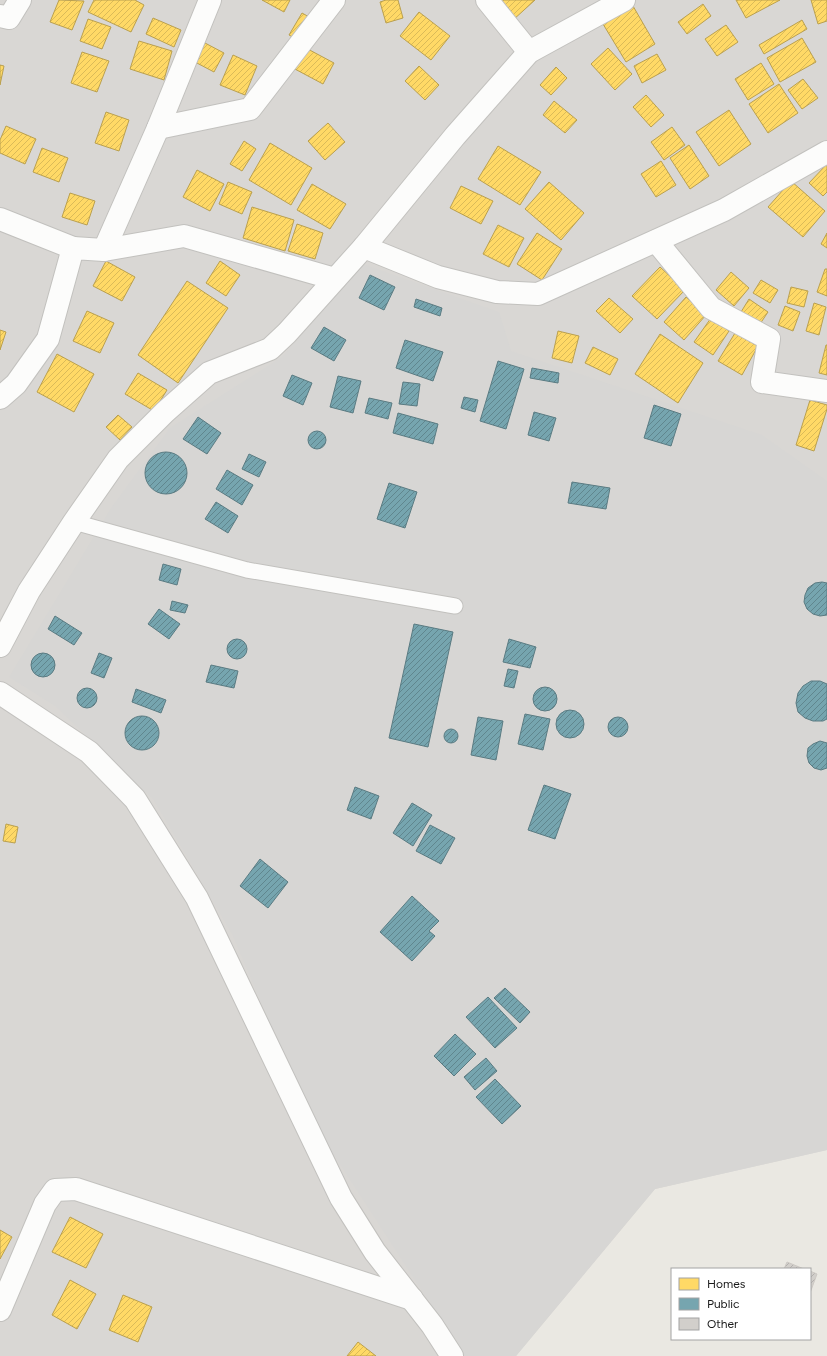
<svg xmlns="http://www.w3.org/2000/svg" width="827" height="1356" font-family="Figtree,sans-serif">
  <style>
    .residential { fill: #d9d7d4 }
    .religious { fill: #d7d6d4 }
    .homes { fill: url(#homes-hatch); stroke: #baa04f }
    .public { fill: url(#public-hatch); stroke: #5a7b82 }
    .building { fill: url(#building-hatch); stroke: #cdc9c4 }
    .lines { fill: none; stroke-linecap: round; stroke-linejoin: round }
    .lane-casing { stroke: #c2c1be; stroke-width: 17 }
    .street-casing { stroke: #c2c1be; stroke-width: 24 }
    .lane { stroke: #fcfcfb; stroke-width: 15 }
    .street { stroke: #fcfcfb; stroke-width: 22 }
  </style>
  <defs>
    <pattern id="homes-hatch" width="6" height="6" patternUnits="userSpaceOnUse"><rect width="6" height="6" fill="#ffd966"/><path d="M-1 1l2-2M0 6l6-6M5 7l2-2" fill="none" stroke="#daba58"/></pattern>
    <pattern id="public-hatch" width="6" height="6" patternUnits="userSpaceOnUse"><rect width="6" height="6" fill="#76a5af"/><path d="M-1 1l2-2M0 6l6-6M5 7l2-2" fill="none" stroke="#60868e"/></pattern>
    <pattern id="building-hatch" width="6" height="6" patternUnits="userSpaceOnUse"><rect width="6" height="6" fill="#d2cfcb"/><path d="M-1 1l2-2M0 6l6-6M5 7l2-2" fill="none" stroke="#b4b1ae"/></pattern>
  </defs>
  <rect width="100%" height="100%" fill="#eae8e2"/>
  <!-- residential -->
  <polygon class="residential" points="0,0 827,0 827,1150 655,1189 516,1356 0,1356"/>
  <!-- religious -->
  <polygon class="religious" points="363,264 499,312 511,351 762,435 827,481 827,1150 655,1189 516,1356 464,1356 310,1118 232,934 153,799 55,706 9,677 111,508 170,428 282,357"/>
  <!-- homes -->
  <g class="homes">
    <polygon points="59,0 84,1 72,30 50,22"/>
    <polygon points="94,0 135,0 144,5 131,32 88,12"/>
    <polygon points="262,0 290,0 284,12"/>
    <polygon points="386,0 398,0 403,18 386,23 380,2"/>
    <polygon points="496,0 535,0 513,20"/>
    <polygon points="736,0 780,0 746,18"/>
    <polygon points="811,0 827,0 827,21 818,24"/>
    <polygon points="703,4 711,16 687,34 678,22"/>
    <polygon points="633,6 655,44 626,62 603,24"/>
    <polygon points="419,12 450,36 431,60 400,36"/>
    <polygon points="302,13 311,18 298,40 289,35"/>
    <polygon points="153,18 181,30 174,47 146,34"/>
    <polygon points="88,19 111,27 102,49 80,41"/>
    <polygon points="802,20 807,29 764,54 759,45"/>
    <polygon points="726,25 738,42 717,56 705,39"/>
    <polygon points="802,38 816,62 780,82 767,58"/>
    <polygon points="139,41 172,51 164,80 130,69"/>
    <polygon points="205,43 224,53 214,72 195,62"/>
    <polygon points="304,47 334,63 323,84 293,68"/>
    <polygon points="608,48 632,74 615,90 591,64"/>
    <polygon points="82,52 109,61 97,92 71,83"/>
    <polygon points="657,54 666,70 642,83 634,66"/>
    <polygon points="233,55 257,66 245,95 220,85"/>
    <polygon points="761,63 774,84 748,100 735,79"/>
    <polygon points="0,65 4,66 0,85"/>
    <polygon points="419,66 439,85 425,100 405,81"/>
    <polygon points="556,67 567,78 551,95 540,85"/>
    <polygon points="803,79 818,98 802,109 788,90"/>
    <polygon points="779,84 798,113 768,133 749,104"/>
    <polygon points="646,95 664,115 651,127 633,107"/>
    <polygon points="554,101 577,120 565,133 543,115"/>
    <polygon points="729,110 751,144 719,166 696,132"/>
    <polygon points="106,112 129,120 119,151 95,143"/>
    <polygon points="328,123 345,142 325,160 308,141"/>
    <polygon points="6,126 36,139 25,164 0,153 0,140"/>
    <polygon points="672,127 685,145 664,160 651,142"/>
    <polygon points="244,141 256,149 242,171 230,164"/>
    <polygon points="270,143 312,168 291,205 249,180"/>
    <polygon points="689,145 709,176 690,189 670,158"/>
    <polygon points="498,146 541,172 520,205 478,179"/>
    <polygon points="42,148 68,158 59,182 33,172"/>
    <polygon points="661,161 676,185 656,197 641,174"/>
    <polygon points="827,164 827,192 823,196 809,183"/>
    <polygon points="197,170 224,184 210,211 183,197"/>
    <polygon points="791,181 825,211 803,237 768,207"/>
    <polygon points="228,182 252,192 242,214 219,204"/>
    <polygon points="549,182 584,213 561,240 525,209"/>
    <polygon points="312,184 346,204 330,229 297,210"/>
    <polygon points="461,186 493,201 481,224 450,208"/>
    <polygon points="70,193 95,201 87,225 62,217"/>
    <polygon points="252,207 294,220 285,251 243,238"/>
    <polygon points="297,224 323,233 315,259 288,251"/>
    <polygon points="498,225 524,238 509,267 483,254"/>
    <polygon points="537,233 562,249 542,280 517,264"/>
    <polygon points="827,233 827,248 821,244"/>
    <polygon points="106,261 135,277 122,301 93,286"/>
    <polygon points="220,261 240,275 226,296 206,283"/>
    <polygon points="660,267 685,290 657,319 632,296"/>
    <polygon points="825,269 827,269 827,296 817,292"/>
    <polygon points="731,272 749,288 734,306 716,290"/>
    <polygon points="761,280 778,290 770,303 753,293"/>
    <polygon points="187,281 228,308 178,383 138,355"/>
    <polygon points="791,287 808,291 804,307 787,303"/>
    <polygon points="686,297 706,315 684,340 664,322"/>
    <polygon points="609,298 633,319 620,333 596,311"/>
    <polygon points="749,299 768,312 760,324 741,312"/>
    <polygon points="814,303 826,307 819,335 806,331"/>
    <polygon points="785,306 800,312 793,331 778,325"/>
    <polygon points="87,311 114,323 100,353 73,341"/>
    <polygon points="711,318 729,331 713,355 694,342"/>
    <polygon points="0,330 6,332 0,350"/>
    <polygon points="558,331 579,336 572,363 552,358"/>
    <polygon points="735,333 758,346 742,375 718,361"/>
    <polygon points="660,334 703,363 678,403 635,374"/>
    <polygon points="826,345 827,345 827,375 819,373"/>
    <polygon points="593,347 618,359 610,375 585,363"/>
    <polygon points="57,354 94,374 74,412 37,392"/>
    <polygon points="138,373 167,390 154,411 125,394"/>
    <polygon points="810,400 827,405 827,409 814,451 796,445"/>
    <polygon points="118,415 132,427 120,440 106,427"/>
    <polygon points="6,824 18,827 15,843 3,841"/>
    <polygon points="70,1217 103,1234 86,1268 52,1252"/>
    <polygon points="0,1230 12,1237 0,1259"/>
    <polygon points="70,1280 96,1294 77,1329 52,1315"/>
    <polygon points="123,1295 152,1307 138,1342 109,1330"/>
    <polygon points="358,1342 376,1356 347,1356"/>
  </g>
  <!-- public -->
  <g class="public">
    <polygon points="370,275 395,287 384,310 359,298"/>
    <polygon points="416,299 442,308 440,316 414,307"/>
    <polygon points="324,327 346,340 334,361 311,348"/>
    <polygon points="405,340 443,352 433,381 396,368"/>
    <polygon points="498,361 524,369 506,429 480,421"/>
    <polygon points="532,368 559,373 558,383 530,378"/>
    <polygon points="292,375 312,383 303,405 283,396"/>
    <polygon points="338,376 361,381 353,413 330,407"/>
    <polygon points="403,382 420,384 417,406 399,404"/>
    <polygon points="464,397 478,400 475,412 461,408"/>
    <polygon points="369,398 392,403 388,419 365,413"/>
    <polygon points="654,405 681,414 671,446 644,438"/>
    <polygon points="534,412 556,418 549,441 528,435"/>
    <polygon points="398,413 438,424 433,444 393,433"/>
    <polygon points="198,417 221,433 207,454 183,439"/>
    <circle cx="317" cy="440" r="9"/>
    <circle cx="166" cy="473" r="21"/>
    <polygon points="249,454 266,462 259,477 242,469"/>
    <polygon points="227,470 253,485 242,505 216,489"/>
    <polygon points="572,482 610,488 606,509 568,503"/>
    <polygon points="389,483 417,492 405,528 377,519"/>
    <polygon points="216,502 238,516 228,533 205,519"/>
    <polygon points="163,564 181,569 177,585 159,580"/>
    <polygon points="822,582 827,583 827,615 820,616 813,614 807,609 804,602 805,595 808,588 815,583"/>
    <polygon points="172,601 188,605 185,613 170,610"/>
    <polygon points="159,609 180,624 169,639 148,624"/>
    <polygon points="55,616 82,633 74,645 48,629"/>
    <polygon points="414,624 453,632 428,747 389,738"/>
    <circle cx="237" cy="649" r="10"/>
    <polygon points="509,639 536,647 530,668 503,662"/>
    <circle cx="43" cy="665" r="12"/>
    <polygon points="99,653 112,658 104,678 91,673"/>
    <polygon points="211,665 238,671 234,688 206,682"/>
    <polygon points="508,669 518,671 514,688 504,686"/>
    <polygon points="811,681 820,681 827,684 827,719 823,721 813,721 805,718 798,712 796,703 798,693 803,686"/>
    <circle cx="545" cy="699" r="12"/>
    <circle cx="87" cy="698" r="10"/>
    <polygon points="136,689 166,700 161,713 132,702"/>
    <circle cx="570" cy="724" r="14"/>
    <polygon points="525,714 550,719 543,750 518,744"/>
    <circle cx="142" cy="733" r="17"/>
    <polygon points="478,717 503,721 496,760 471,755"/>
    <circle cx="618" cy="727" r="10"/>
    <circle cx="451" cy="736" r="7"/>
    <polygon points="820,741 827,743 827,768 821,770 814,768 809,763 807,756 808,748 813,744"/>
    <polygon points="544,785 571,794 555,839 528,830"/>
    <polygon points="355,787 379,796 371,819 347,810"/>
    <polygon points="412,803 432,815 413,846 393,833"/>
    <polygon points="430,825 455,838 441,864 416,851"/>
    <polygon points="260,859 288,882 268,908 240,886"/>
    <polygon points="412,896 439,921 429,931 435,936 412,961 380,932"/>
    <polygon points="505,988 530,1012 520,1023 494,998"/>
    <polygon points="488,997 517,1028 495,1048 466,1017"/>
    <polygon points="455,1034 476,1054 454,1076 434,1056"/>
    <polygon points="486,1058 497,1071 475,1090 464,1077"/>
    <polygon points="495,1079 521,1106 502,1124 476,1097"/>
  </g>
  <!-- building -->
  <g class="building">
    <polygon points="787,1262 804,1269 784,1269"/>
    <polygon points="810,1271 817,1274 810,1293"/>
  </g>
  <g class="lines">
    <!-- lane casing -->
    <g class="lane-casing">
      <polyline id="lane" points="74,522 247,570 455,606"/>
    </g>
    <!-- street casing -->
    <g class="street-casing">
      <g id="street">
        <polyline points="487,0 529,52"/>
        <polyline points="0,16 9,18 20,0"/>
        <polyline points="158,128 250,109 334,0"/>
        <polyline points="0,219 73,248"/>
        <polyline points="656,241 711,308 769,339 762,382 827,391"/>
        <polyline points="364,247 438,277 497,292 538,294 724,210 827,152"/>
        <polyline points="104,250 158,128 210,0"/>
        <polyline points="0,398 16,384 48,339 73,248 104,250 184,236 335,279"/>
        <polyline points="0,646 29,591 74,522 118,459 165,412 209,373 270,349 287,333 364,247 455,136 529,52 624,0"/>
        <polyline points="0,693 89,752 135,799 197,898 341,1198 375,1252 432,1325 452,1356"/>
        <polyline points="0,1310 45,1204 55,1190 76,1189 412,1299"/>
      </g>
    </g>
    <!-- lane -->
    <use href="#lane" class="lane"/>
    <!-- street -->
    <use href="#street" class="street"/>
  </g>
  <!-- legend -->
  <rect x="671" y="1268" width="140" height="72" fill="#ffffff" stroke="#a3a3a3"/>
  <rect x="679" y="1278" width="20" height="12" fill="#ffd966" stroke="#a3a3a3"/>
  <text x="707" y="1288" font-size="12" fill="#1a1a1a">Homes</text>
  <rect x="679" y="1298" width="20" height="12" fill="#76a5af" stroke="#a3a3a3"/>
  <text x="707" y="1308" font-size="12" fill="#1a1a1a">Public</text>
  <rect x="679" y="1318" width="20" height="12" fill="#d2cfcb" stroke="#a3a3a3"/>
  <text x="707" y="1328" font-size="12" fill="#1a1a1a">Other</text>
</svg>
